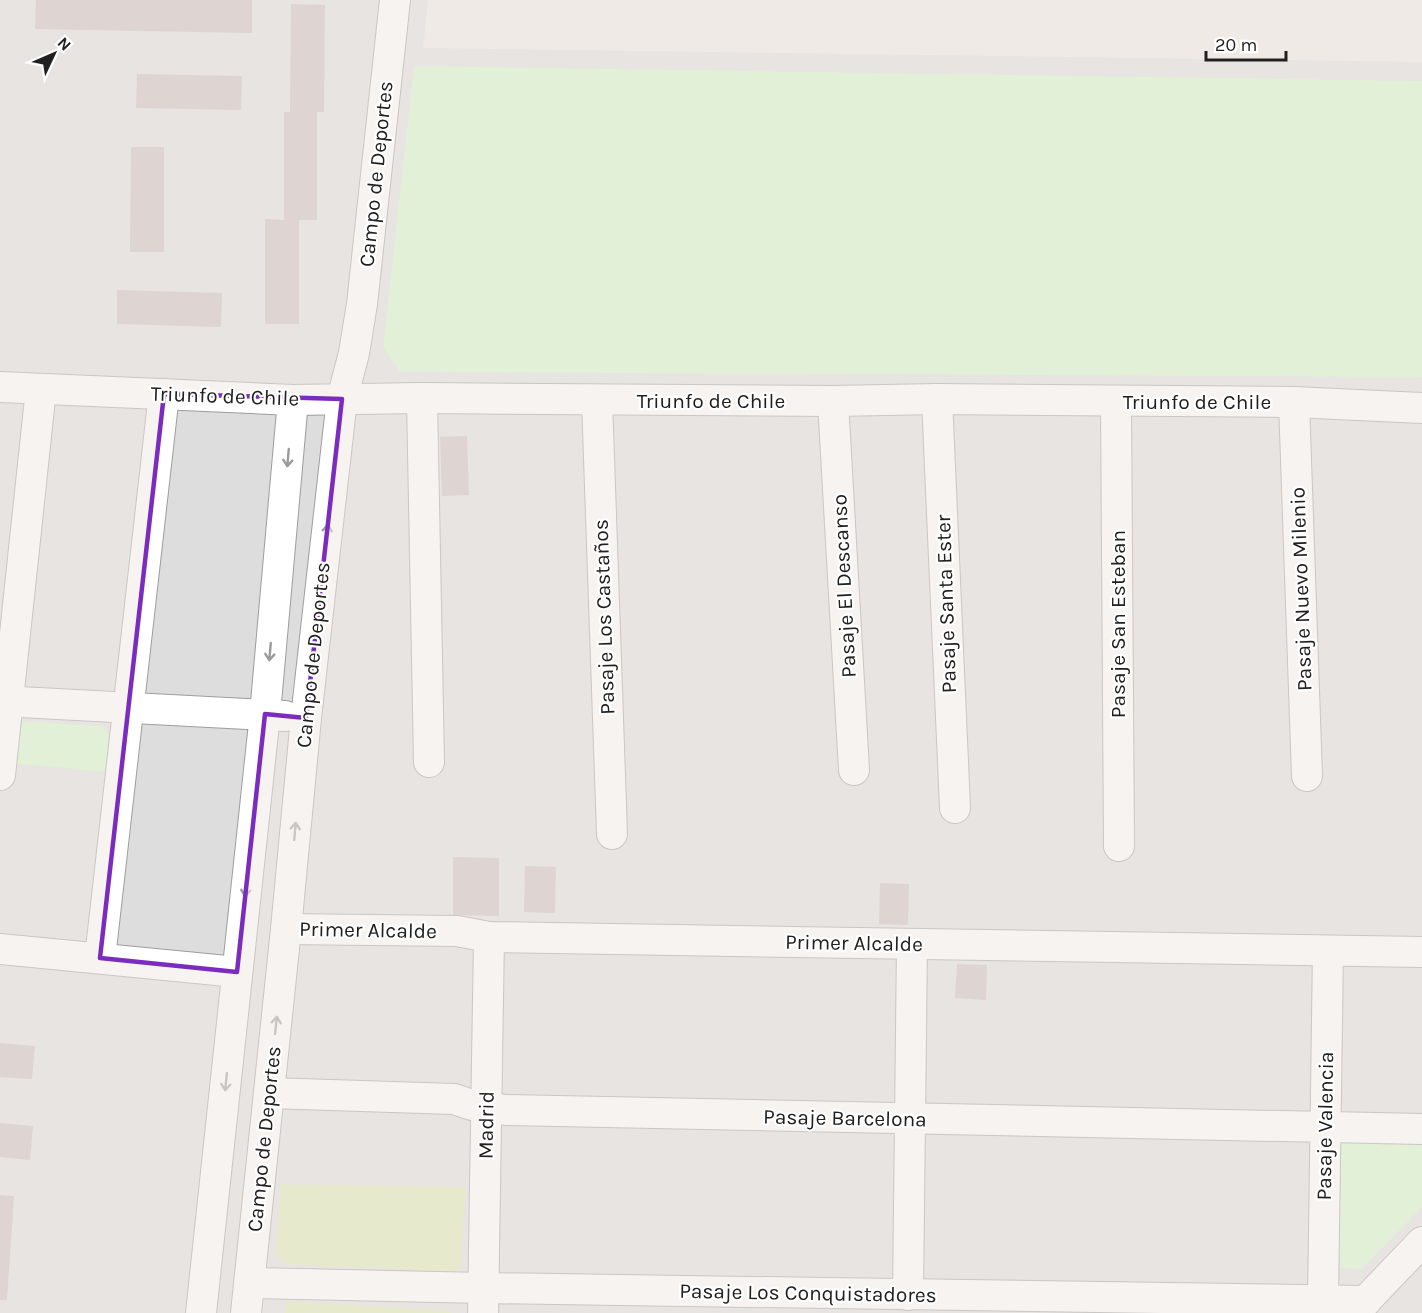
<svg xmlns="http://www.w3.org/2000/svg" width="1422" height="1313" font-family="Karla,sans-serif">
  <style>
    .residential { fill: #dedddd }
    .grass { fill: #dbe8ae }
    .park { fill: #cff8c5 }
    .building { fill: #c8bbba }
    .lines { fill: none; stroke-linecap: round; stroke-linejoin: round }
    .minor-casing { stroke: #9d9d9d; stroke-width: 32 }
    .minor { stroke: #fff; stroke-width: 30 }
    .oneway { stroke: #9b9b9b }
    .marked { fill: none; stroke: #7b2cbf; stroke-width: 4.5; stroke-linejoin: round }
    .labels { text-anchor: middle; stroke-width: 4.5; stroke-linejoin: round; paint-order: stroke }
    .street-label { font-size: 21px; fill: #202020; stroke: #fff }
  </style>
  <rect width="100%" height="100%" fill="#f0eae6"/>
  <!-- residential -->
  <polygon class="residential" points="0,0 428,0 423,48 1422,62 1422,1313 0,1313"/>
  <!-- grass -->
  <g class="grass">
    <polygon points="281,1184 466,1187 460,1268 454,1272 286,1264 276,1256"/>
    <polygon points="285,1301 450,1311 452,1313 284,1313"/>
  </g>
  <!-- park -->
  <g class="park">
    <polygon points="414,66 1422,81 1422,377 400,372 383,347"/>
    <polygon points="0,720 101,726 111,737 108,772 0,762"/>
    <polygon points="1339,1136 1422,1139 1422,1207 1362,1269 1335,1268"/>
  </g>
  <!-- building -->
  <g class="building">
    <polygon points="36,0 252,0 252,33 35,29"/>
    <polygon points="291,4 325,5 324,112 317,112 317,220 299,220 299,324 265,324 265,219 284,220 284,112 290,112"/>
    <polygon points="137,74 242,76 241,110 136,108"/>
    <polygon points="131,147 164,147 164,252 130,252"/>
    <polygon points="117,290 222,293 221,327 117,324"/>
    <polygon points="467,436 469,495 442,496 440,437"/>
    <polygon points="453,857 499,858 499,916 453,915"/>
    <polygon points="525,866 556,867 555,913 524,912"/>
    <polygon points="880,883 909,884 908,925 879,924"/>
    <polygon points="957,964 987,965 986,1000 955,998"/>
    <polygon points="0,1043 35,1046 32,1079 0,1077"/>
    <polygon points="0,1123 33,1126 30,1160 0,1157"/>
    <polygon points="0,1195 14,1196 7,1300 0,1300"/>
  </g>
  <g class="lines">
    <!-- minor casing -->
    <g class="minor-casing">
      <g id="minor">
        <polyline points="0,387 293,400 422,398 833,401 937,399 1294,402 1422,408"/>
        <polyline points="422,398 429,762"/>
        <polyline points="937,399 955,808"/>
        <polyline points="597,400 612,834"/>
        <polyline points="833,401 854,770"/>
        <polyline points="1116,402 1119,846"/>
        <polyline points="1294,402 1307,776"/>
        <polyline points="0,701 285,716"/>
        <polyline points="0,775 41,389"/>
        <polyline points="286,929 457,931 489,937 1422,952"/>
        <polyline points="0,949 237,972"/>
        <polyline points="100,958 164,394"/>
        <polyline points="269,1093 454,1099 472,1105 506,1110 1422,1129"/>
        <polyline points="249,1283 484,1288 1366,1301"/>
        <polyline points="908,1295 912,944"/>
        <polyline points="1323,1300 1328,951"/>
        <polyline points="201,1313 265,714 293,400"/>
        <polyline points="246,1313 286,929 306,718 342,399 354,353 362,304 395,0"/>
        <polyline points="483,1313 489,937"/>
        <polyline points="1354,1313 1422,1242"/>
      </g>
    </g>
    <!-- minor -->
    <use href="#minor" class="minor"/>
  </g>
  <!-- one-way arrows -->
  <defs><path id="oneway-shaft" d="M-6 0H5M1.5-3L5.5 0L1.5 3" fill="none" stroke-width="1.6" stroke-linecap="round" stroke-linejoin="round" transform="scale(1.5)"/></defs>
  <g class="oneway">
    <use href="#oneway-shaft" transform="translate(288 458) rotate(95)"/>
    <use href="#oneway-shaft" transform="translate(327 533) rotate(-84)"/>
    <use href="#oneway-shaft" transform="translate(270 652) rotate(95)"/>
    <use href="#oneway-shaft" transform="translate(295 831) rotate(-85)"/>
    <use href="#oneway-shaft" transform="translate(246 888) rotate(96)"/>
    <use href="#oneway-shaft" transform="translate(276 1025) rotate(-84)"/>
    <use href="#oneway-shaft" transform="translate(226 1082) rotate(96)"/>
  </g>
  <!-- marked area -->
  <path d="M0 0H1422V1313H0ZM164 394 342 399 306 718 265 714 237 972 100 958Z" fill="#f0eae6" fill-opacity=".55" fill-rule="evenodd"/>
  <path class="marked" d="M164 394 342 399 306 718 265 714 237 972 100 958Z"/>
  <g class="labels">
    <!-- street labels -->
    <g class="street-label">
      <text transform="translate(376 174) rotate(-84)" y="7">Campo de Deportes</text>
      <text transform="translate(225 396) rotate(2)" y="7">Triunfo de Chile</text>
      <text x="711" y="408">Triunfo de Chile</text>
      <text x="1197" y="409">Triunfo de Chile</text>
      <text transform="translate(844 586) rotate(-93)" y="7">Pasaje El Descanso</text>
      <text transform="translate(1301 589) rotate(-92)" y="7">Pasaje Nuevo Milenio</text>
      <text transform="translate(946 604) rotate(-92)" y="7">Pasaje Santa Ester</text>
      <text transform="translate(604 617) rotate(-92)" y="7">Pasaje Los Castaños</text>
      <text transform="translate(1118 624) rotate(-90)" y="7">Pasaje San Esteban</text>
      <text transform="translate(313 655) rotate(-84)" y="7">Campo de Deportes</text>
      <text transform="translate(368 930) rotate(1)" y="7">Primer Alcalde</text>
      <text transform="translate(854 943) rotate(1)" y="7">Primer Alcalde</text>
      <text transform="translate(845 1118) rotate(1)" y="7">Pasaje Barcelona</text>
      <text transform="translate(486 1125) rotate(-89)" y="7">Madrid</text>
      <text transform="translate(1325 1126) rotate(-89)" y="7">Pasaje Valencia</text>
      <text transform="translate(264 1139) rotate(-84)" y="7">Campo de Deportes</text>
      <text transform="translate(808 1293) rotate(1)" y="7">Pasaje Los Conquistadores</text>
    </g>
  </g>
  <!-- north arrow -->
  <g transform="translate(54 54) rotate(46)" stroke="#ffffff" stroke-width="4.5" paint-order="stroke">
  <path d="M0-4.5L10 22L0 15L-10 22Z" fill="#202020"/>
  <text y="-9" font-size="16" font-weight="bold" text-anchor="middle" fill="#202020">N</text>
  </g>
  <!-- scale -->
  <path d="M1206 51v9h80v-9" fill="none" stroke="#202020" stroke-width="3"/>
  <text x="1215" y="51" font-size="18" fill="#202020" stroke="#ffffff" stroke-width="4.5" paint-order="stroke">20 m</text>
</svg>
